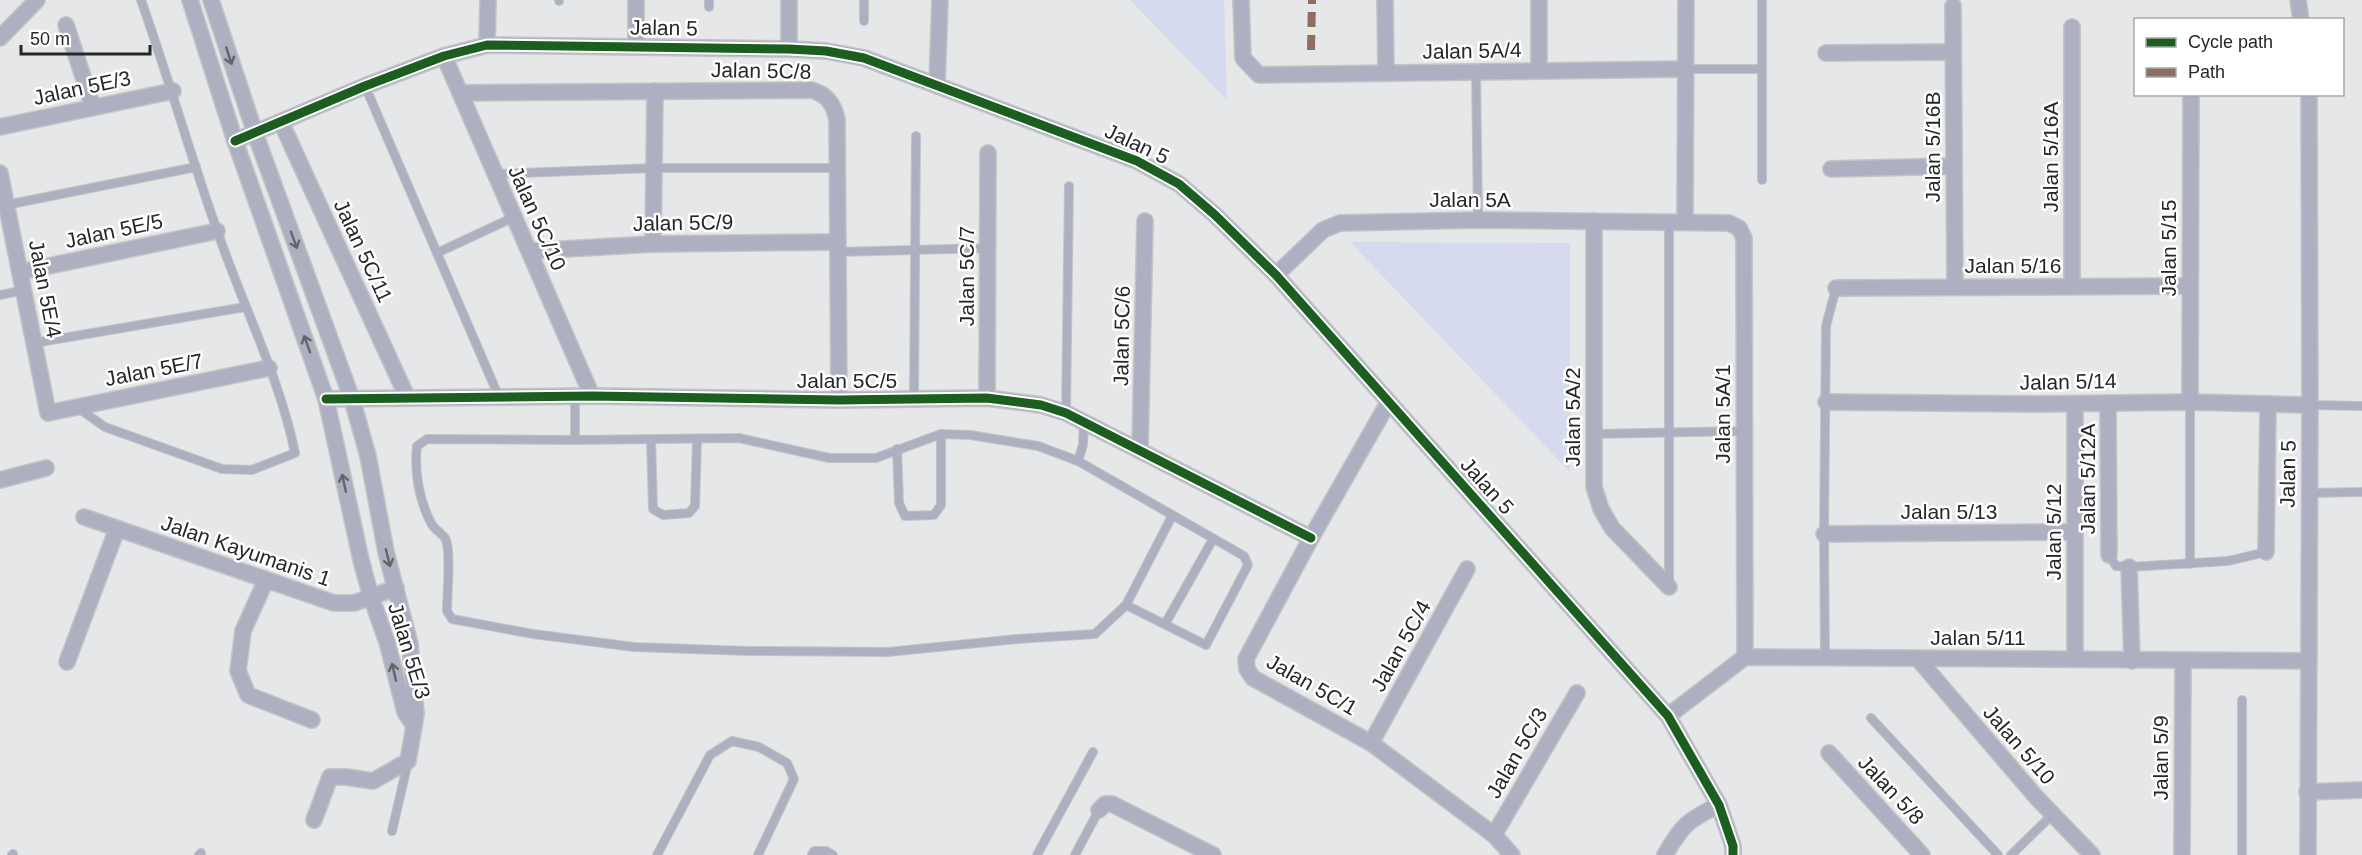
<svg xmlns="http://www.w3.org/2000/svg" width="2362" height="855" font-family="Helvetica,sans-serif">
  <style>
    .green { fill: #d5daee }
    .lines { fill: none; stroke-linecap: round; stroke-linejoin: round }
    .lane-casing { stroke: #c3c4c5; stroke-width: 10 }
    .street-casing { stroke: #c3c4c5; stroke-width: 18 }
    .lane { stroke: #acb0c0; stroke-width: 8 }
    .street { stroke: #acb0c0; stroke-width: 15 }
    .quiet { stroke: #8d6e63; stroke-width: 8; stroke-dasharray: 15 8; stroke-linecap: butt }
    .cycleway-casing { stroke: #fff; stroke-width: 13 }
    .cycleway { stroke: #1b5e20; stroke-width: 9 }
    .oneway { stroke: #62656c }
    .labels { text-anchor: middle; stroke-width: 5; stroke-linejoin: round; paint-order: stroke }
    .street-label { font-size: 21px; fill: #262728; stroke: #fff }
  </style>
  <rect width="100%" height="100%" fill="#e6e7e8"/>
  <!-- green -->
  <g class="green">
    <polygon points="1130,0 1224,0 1227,100"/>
    <polygon points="1350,242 1570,243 1570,472"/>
  </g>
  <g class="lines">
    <!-- lane casing -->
    <g class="lane-casing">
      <g id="lane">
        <polyline points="559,1 559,0"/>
        <polyline points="709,7 709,0"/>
        <polyline points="864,21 864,0"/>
        <polyline points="1685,69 1762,69"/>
        <polyline points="1476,72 1478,220"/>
        <polyline points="365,86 499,397"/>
        <polyline points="495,174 654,168 838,168"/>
        <polyline points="1762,180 1762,0"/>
        <polyline points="6,205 196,167"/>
        <polyline points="1669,222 1669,586"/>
        <polyline points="838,252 988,248"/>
        <polyline points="437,253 514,217"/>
        <polyline points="0,295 24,290"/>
        <polyline points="34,343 245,307"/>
        <polyline points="575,397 575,440"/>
        <polyline points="914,399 916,136"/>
        <polyline points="2190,402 2190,564"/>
        <polyline points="2310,405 2362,406"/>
        <path d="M78 408 105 427 222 469 252 470 295 453C281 383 247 314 223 247 193 165 170 82 141 0"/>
        <polyline points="1066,413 1069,186"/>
        <polyline points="1594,434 1744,431"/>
        <polyline points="651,439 653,509 663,515 689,513 695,506 697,439"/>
        <polyline points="897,449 899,503 905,516 934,515 941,505 941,434"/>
        <polyline points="1078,461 1083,445 1084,423"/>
        <polyline points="2309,493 2362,492"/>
        <polyline points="2109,555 2116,566 2129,567 2228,561 2266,552"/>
        <path d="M1126 605 1206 645 1248 565 1244 556 1078 461 1038 446 970 435 941 434 876 458H829L739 438 575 440 427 439 417 446C414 471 419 500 431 523 434 530 444 534 446 540 451 553 447 595 447 611L452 619 533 634 634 647 748 651 888 652 1017 639 1095 634 1126 605 1172 516"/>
        <polyline points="1165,624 1213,539"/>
        <polyline points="1825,658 1824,534 1826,326 1836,288"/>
        <polyline points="2242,700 2242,855"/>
        <polyline points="1871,718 1998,855"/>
        <polyline points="392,831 408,762"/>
        <polyline points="12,855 13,854"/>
        <polyline points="199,855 201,853"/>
        <polyline points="657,855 710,755 732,741 759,747 787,763 794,779 758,855"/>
        <polyline points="812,855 814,851 826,851 833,855"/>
        <polyline points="1037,855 1093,752"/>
        <polyline points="1075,855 1099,810"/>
        <polyline points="2011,855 2053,814"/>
      </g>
    </g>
    <!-- street casing -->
    <g class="street-casing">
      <g id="street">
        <polyline points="190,0 235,141 326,399 361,560 371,597 387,642 405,712 414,726"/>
        <polyline points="211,0 255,133 352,399 368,456 386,552 410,644 416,714 408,761 373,781 346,777 330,777 314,820"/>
        <polyline points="636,0 636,46"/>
        <polyline points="789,0 789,49"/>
        <polyline points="1241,0 1243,58 1259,75 1685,69"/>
        <polyline points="1385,0 1386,73"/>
        <polyline points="1539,0 1539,71"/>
        <polyline points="2298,0 2301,20"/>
        <polyline points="1953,6 1955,287"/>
        <polyline points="66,25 93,107"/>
        <polyline points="2072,27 2072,286"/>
        <polyline points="0,38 37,0"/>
        <polyline points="487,45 488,0"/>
        <polyline points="1826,53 1953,52"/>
        <polyline points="444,56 592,396"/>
        <polyline points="937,85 940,0"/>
        <path d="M460 93 811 90C827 94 834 104 837 120L839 400"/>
        <polyline points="281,122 407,397"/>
        <polyline points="0,127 173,91"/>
        <polyline points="235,141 365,86 444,56 487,45 789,49 826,51 864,58 1137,161 1179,184 1215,215 1276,275 1668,716 1719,805 1733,846 1733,855"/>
        <polyline points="1831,169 1954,166"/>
        <polyline points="0,173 48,413 269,368"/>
        <polyline points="1594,221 1594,487 1601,509 1612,528 1669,587"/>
        <polyline points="1685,222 1686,0"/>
        <polyline points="653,244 655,91"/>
        <polyline points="530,251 653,244 838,242"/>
        <polyline points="20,272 217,231"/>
        <polyline points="1276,275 1323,230 1340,223 1478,220 1729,223 1739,228 1744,238 1745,657"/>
        <polyline points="1836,288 2190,286"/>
        <polyline points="987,398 988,153"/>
        <polyline points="326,399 592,396 839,400 987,398 1041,405 1066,413 1311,538"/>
        <polyline points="1826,402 2041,404 2190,402 2310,405"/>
        <polyline points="2190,402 2191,94"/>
        <polyline points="1388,403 1311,538 1246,659 1247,669 1253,678 1371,743 1494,835 1512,855"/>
        <polyline points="2108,403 2109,555"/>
        <polyline points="2075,404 2075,659"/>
        <polyline points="1140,451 1145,221"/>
        <polyline points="0,480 46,468"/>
        <polyline points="84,517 334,603 354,603 396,588"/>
        <polyline points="1824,534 2075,532"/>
        <polyline points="2266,552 2268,404"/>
        <polyline points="2129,567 2132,661"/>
        <polyline points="266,580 243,631 238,671 248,695 312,720"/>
        <polyline points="1918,659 2037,798 2092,855"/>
        <polyline points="67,662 117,529"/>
        <polyline points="1668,716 1745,657 2307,661"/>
        <polyline points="1371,743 1467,569"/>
        <polyline points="1829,753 1922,855"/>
        <polyline points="2307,792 2362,790"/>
        <polyline points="1099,810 1105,804 1112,804 1213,855"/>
        <polyline points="1494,835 1577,693"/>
        <path d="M1665 855C1682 825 1688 820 1719 805"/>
        <polyline points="2182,855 2183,661"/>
        <polyline points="2308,855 2310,405 2309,94"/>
      </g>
    </g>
    <!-- lane -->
    <use href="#lane" class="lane"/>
    <!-- street -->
    <use href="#street" class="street"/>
    <!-- quiet -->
    <polyline class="quiet" points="1311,50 1312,0"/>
    <!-- cycleway casing -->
    <g class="cycleway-casing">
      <g id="cycleway">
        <polyline points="235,141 365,86 444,56 487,45 789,49 826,51 864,58 1137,161 1179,184 1215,215 1276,275 1668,716 1719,805 1733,846 1733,855"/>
        <polyline points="326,399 592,396 839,400 987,398 1041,405 1066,413 1311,538"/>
      </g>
    </g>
    <!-- cycleway -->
    <use href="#cycleway" class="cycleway"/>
  </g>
  <!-- one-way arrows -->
  <defs><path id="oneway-shaft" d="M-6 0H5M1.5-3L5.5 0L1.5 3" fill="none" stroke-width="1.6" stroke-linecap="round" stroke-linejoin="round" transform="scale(1.5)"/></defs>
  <g class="oneway">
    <use href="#oneway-shaft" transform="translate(229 56) rotate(72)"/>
    <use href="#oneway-shaft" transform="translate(294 240) rotate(70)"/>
    <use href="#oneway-shaft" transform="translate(307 344) rotate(-110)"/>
    <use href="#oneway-shaft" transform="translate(344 483) rotate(-102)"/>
    <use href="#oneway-shaft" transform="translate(388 558) rotate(76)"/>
    <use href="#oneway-shaft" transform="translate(394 672) rotate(-103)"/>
  </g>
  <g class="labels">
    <!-- street labels -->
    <g class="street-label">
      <text transform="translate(664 28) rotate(1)" y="7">Jalan 5</text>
      <text transform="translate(1472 51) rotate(-1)" y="7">Jalan 5A/4</text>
      <text transform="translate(761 71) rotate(1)" y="7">Jalan 5C/8</text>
      <text transform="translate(82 88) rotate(-12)" y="7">Jalan 5E/3</text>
      <text transform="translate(1137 144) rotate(25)" y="7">Jalan 5</text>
      <text transform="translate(1933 147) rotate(-90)" y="7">Jalan 5/16B</text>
      <text transform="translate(2051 157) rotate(-90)" y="7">Jalan 5/16A</text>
      <text x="1470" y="207">Jalan 5A</text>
      <text transform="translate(537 218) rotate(66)" y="7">Jalan 5C/10</text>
      <text transform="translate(683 223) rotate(-1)" y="7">Jalan 5C/9</text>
      <text transform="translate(114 231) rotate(-12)" y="7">Jalan 5E/5</text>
      <text transform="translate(2169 248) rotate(-90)" y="7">Jalan 5/15</text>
      <text transform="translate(363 251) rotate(65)" y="7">Jalan 5C/11</text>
      <text x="2013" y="273">Jalan 5/16</text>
      <text transform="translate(967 276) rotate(-90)" y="7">Jalan 5C/7</text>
      <text transform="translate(45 289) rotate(79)" y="7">Jalan 5E/4</text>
      <text transform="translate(1122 336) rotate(-89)" y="7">Jalan 5C/6</text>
      <text transform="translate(154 370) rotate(-11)" y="7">Jalan 5E/7</text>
      <text x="847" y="388">Jalan 5C/5</text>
      <text transform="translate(2068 382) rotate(-1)" y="7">Jalan 5/14</text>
      <text transform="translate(1723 414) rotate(-90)" y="7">Jalan 5A/1</text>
      <text transform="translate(1573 417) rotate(-90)" y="7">Jalan 5A/2</text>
      <text transform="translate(2288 474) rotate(-89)" y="7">Jalan 5</text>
      <text transform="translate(2088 479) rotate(-90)" y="7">Jalan 5/12A</text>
      <text transform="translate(1487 486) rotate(48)" y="7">Jalan 5</text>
      <text x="1949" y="519">Jalan 5/13</text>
      <text transform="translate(2054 532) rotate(-90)" y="7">Jalan 5/12</text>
      <text transform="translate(246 551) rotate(19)" y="7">Jalan Kayumanis 1</text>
      <text x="1978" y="645">Jalan 5/11</text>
      <text transform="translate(1401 646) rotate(-61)" y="7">Jalan 5C/4</text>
      <text transform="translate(409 651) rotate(73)" y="7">Jalan 5E/3</text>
      <text transform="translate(1312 685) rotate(30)" y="7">Jalan 5C/1</text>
      <text transform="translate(2019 745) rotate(49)" y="7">Jalan 5/10</text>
      <text transform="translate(1517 753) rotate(-60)" y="7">Jalan 5C/3</text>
      <text transform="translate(2161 758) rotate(-90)" y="7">Jalan 5/9</text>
      <text transform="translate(1891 790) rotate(47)" y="7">Jalan 5/8</text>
    </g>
  </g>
  <!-- legend -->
  <rect x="2134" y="18" width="210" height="78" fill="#ffffff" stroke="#a8a9a9" stroke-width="1.5"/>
  <rect x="2146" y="38" width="30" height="9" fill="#1b5e20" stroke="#a8a9a9" stroke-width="1.5"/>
  <text x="2188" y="48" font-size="18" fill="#262728">Cycle path</text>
  <rect x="2146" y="68" width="30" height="9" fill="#8d6e63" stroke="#a8a9a9" stroke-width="1.5"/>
  <text x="2188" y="78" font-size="18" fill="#262728">Path</text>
  <!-- scale -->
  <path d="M21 45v9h129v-9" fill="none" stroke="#262728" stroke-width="3"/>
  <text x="30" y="45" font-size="18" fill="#262728" stroke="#ffffff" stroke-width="4.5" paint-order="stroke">50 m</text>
</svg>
